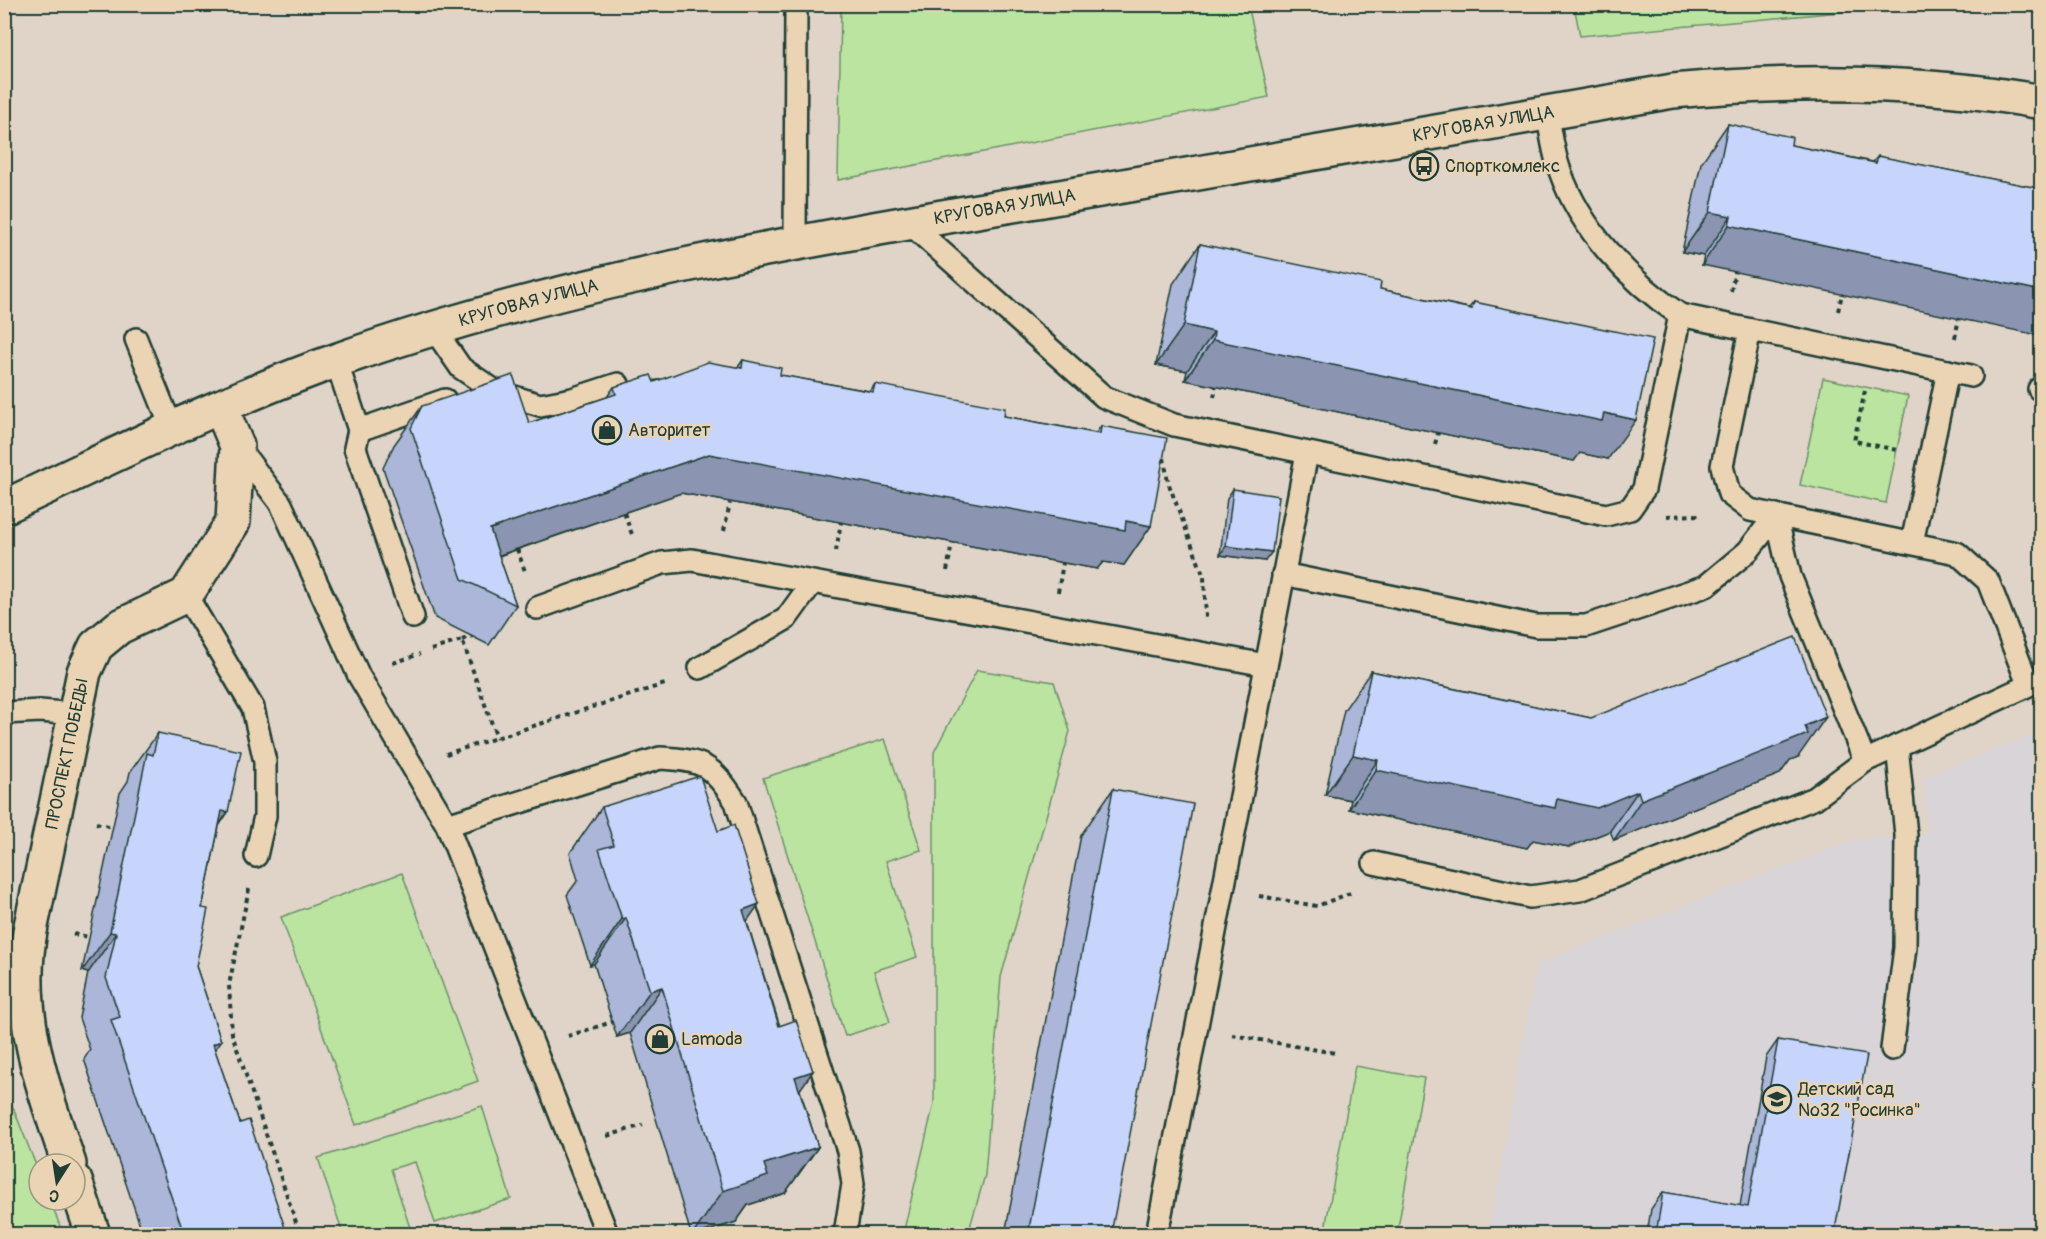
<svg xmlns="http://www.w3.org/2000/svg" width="2046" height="1239" font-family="Pangolin,sans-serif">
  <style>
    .built { fill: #d8d4d8 }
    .green { fill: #bbe4a0; stroke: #6d906a; stroke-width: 1.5 }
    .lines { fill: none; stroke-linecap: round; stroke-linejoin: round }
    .service-casing { stroke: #1f3d34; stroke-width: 26 }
    .minor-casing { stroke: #1f3d34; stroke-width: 38 }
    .tertiary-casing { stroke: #1f3d34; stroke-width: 38 }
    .path { stroke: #1f3d34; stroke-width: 4; stroke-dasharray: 4.5 4.5; stroke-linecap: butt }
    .service { stroke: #ebd4b4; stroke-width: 21 }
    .minor { stroke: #ebd4b4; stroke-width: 33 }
    .tertiary { stroke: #ebd4b4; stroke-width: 33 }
    .wall { fill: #abb6d8; stroke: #1f3d34; stroke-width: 1.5 }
    .shaded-wall { fill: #8b94b0; stroke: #1f3d34; stroke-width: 1.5 }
    .building { fill: #c7d4fb; stroke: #1f3d34; stroke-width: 1.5 }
    .labels { text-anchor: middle; stroke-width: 4.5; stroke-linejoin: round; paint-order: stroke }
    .street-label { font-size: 18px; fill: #1f3d34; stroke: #ebd4b4 }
    .poi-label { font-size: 18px; fill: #1f3d34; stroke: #ebd4b4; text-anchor: start }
  </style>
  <rect width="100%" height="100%" fill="#e0d4c9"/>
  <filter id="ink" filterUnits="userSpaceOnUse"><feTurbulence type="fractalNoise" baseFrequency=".0167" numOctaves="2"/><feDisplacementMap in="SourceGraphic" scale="12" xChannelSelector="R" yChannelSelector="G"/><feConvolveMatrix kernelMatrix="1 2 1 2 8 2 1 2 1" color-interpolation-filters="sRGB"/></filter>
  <g filter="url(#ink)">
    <!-- built -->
    <polygon class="built" points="2041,732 2041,1234 1489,1234 1537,964 1854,840 1928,834 1923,778"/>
    <!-- green -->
    <g class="green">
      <polygon points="841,5 1248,5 1269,97 838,180"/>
      <polygon points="1574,5 1574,4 1916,5 1580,36"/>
      <polygon points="1995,5 2041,5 2041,14"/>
      <polygon points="1823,378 1908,396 1886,503 1800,485"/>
      <polygon points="977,670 1054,682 1070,731 1001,977 985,1175 968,1234 903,1234 934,1103 934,752"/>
      <polygon points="885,739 921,850 886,861 917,957 874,971 890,1022 845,1036 763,778"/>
      <polygon points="402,873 478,1081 356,1125 281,917"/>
      <polygon points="1355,1066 1424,1078 1397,1234 1324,1234"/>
      <polygon points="5,1087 39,1173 39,1200 50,1200 63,1234 5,1234"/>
      <polygon points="482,1106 511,1199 435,1223 415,1162 391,1169 411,1231 400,1234 343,1234 318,1158"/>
    </g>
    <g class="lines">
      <!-- service casing -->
      <g class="service-casing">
        <g id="service">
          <path d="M1547 112C1551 131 1553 153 1560 171 1581 231 1629 280 1680 315L1971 376"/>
          <polyline points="909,223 1104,397 1174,425 1606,515 1630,509 1644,489 1680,315"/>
          <polyline points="795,243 796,4"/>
          <polyline points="434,329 461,368 495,391 540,405 572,399 618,384"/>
          <polyline points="1750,330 1722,466 1729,494 1750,510 1957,553 1988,581 2028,684"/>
          <polyline points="136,339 172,429"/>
          <polyline points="336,360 359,430 355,448 413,617"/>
          <polyline points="2039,389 2042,390"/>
          <polyline points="359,430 445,400"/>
          <polyline points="237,446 281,504 359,676 447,825 607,1234"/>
          <polyline points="1776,515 1790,576 1865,761"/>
          <polyline points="1912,543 1948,371"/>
          <polyline points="1283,574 1536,626 1586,626 1706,586 1748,551 1776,515"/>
          <polyline points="186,595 253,708 265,762 265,816 256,856"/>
          <polyline points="537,608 662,563 692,560 1266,665"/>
          <polyline points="700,668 786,619 812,583"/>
          <polyline points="4,713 40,711 75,714"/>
          <path d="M447 825 660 758C703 760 712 765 736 802L848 1151 853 1184 845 1234"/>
          <polyline points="1374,863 1530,897 1580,890 1815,798 1865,761 2042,679"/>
          <polyline points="1892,1049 1905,948 1906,835 1897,746"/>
          <polyline points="1157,1234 1307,453"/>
        </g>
      </g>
      <!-- minor casing -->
      <g class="minor-casing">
        <g id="minor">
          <path id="s1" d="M69 1164C42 1084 14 1011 31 926L84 672 96 646 119 627 186 595 233 522 237 446 221 408"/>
          <polyline points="75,1181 93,1234"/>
        </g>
      </g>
      <!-- tertiary casing -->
      <g class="tertiary-casing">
        <g id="tertiary">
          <path id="s2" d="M4 507C114 456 224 400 338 360 568 278 809 240 1048 199 1257 164 1464 126 1673 91 1797 80 1918 80 2042 102"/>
        </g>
      </g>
      <!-- path -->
      <g class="path">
        <polyline points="1731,291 1735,271"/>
        <polyline points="1838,311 1842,294"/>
        <polyline points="1955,338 1959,318"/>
        <polyline points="1865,391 1854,441 1897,450"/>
        <polyline points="1214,397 1216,386"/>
        <polyline points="1435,444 1438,433"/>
        <polyline points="1164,458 1168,482 1204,577 1206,618"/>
        <polyline points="624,513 633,537"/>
        <polyline points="1667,516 1701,515"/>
        <polyline points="724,531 730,503"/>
        <polyline points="517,549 526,574"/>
        <polyline points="836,551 841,522"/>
        <polyline points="947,571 952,543"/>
        <polyline points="1058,592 1063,563"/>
        <polyline points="462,640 476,635"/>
        <polyline points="431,650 462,640 497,738"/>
        <polyline points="393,663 420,654"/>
        <polyline points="446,754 668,683"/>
        <polyline points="96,823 112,827"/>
        <polyline points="249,889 229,985 232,1034 300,1234"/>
        <polyline points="1259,896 1317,906 1353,892"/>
        <polyline points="73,934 89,937"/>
        <polyline points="1232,1035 1335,1053"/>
        <polyline points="568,1036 612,1022"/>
        <polyline points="607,1136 643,1125"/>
      </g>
      <!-- service -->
      <use href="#service" class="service"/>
      <!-- minor -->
      <use href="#minor" class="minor"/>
      <!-- tertiary -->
      <use href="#tertiary" class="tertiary"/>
    </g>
    <!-- wall -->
    <g class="wall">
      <polygon points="1728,124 1791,145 1873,162 1878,156 2042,189 1702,265 1704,256 1682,252 1701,163"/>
      <polygon points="1200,244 1380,289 1469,308 1474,302 1608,459 1580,453 1574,461 1185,380 1187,371 1156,365 1173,284"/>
      <polygon points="743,360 780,375 870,391 875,384 1004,416 1096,433 1101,426 1151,526 1124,565 1103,562 1097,569 681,493 499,556 516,605 489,645 435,618 383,468 394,445 422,406 529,423 607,397 614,387 738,367"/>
      <polygon points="1233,489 1265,561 1220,555 1227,498"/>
      <polygon points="1371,671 1591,718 1798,757 1790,760 1780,774 1614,840 1610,831 1569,847 1533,840 1527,848 1349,809 1351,800 1325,795 1344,710"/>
      <polygon points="158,733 228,812 219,826 202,908 196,966 221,1041 215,1050 240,1123 287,1234 143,1234 84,1059 90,1050 79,1018 88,973 82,971 120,793 128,781 130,772"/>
      <polygon points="1113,789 1111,1234 1005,1234 1081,835"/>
      <polygon points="602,807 747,922 818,1147 785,1193 748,1205 736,1222 698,1234 691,1234 630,1033 617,1037 594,964 590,965 567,895 578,880 570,853"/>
      <polygon points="1778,1040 1835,1230 1860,1234 1647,1234 1651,1209 1663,1192 1740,1206 1766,1057"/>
    </g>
    <!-- shaded-wall -->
    <g class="shaded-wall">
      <polygon points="1710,212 1731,216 1704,256 1682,252"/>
      <polygon points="1729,225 2042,291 2042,336 1702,265"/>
      <polygon points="1184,325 1214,332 1187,371 1156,365"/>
      <polygon points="1213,340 1604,413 1636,420 1608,459 1580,453 1574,461 1185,380"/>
      <polygon points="709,454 1126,521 1151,526 1124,565 1103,562 1097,569 681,493 462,568 490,529"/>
      <polygon points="1226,546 1272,552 1265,561 1220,555"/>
      <polygon points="1826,717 1798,757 1790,760 1780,774 1614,840 1641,800"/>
      <polygon points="1353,755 1378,760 1351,800 1325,795"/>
      <polygon points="1376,770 1557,799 1638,791 1610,831 1569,847 1533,840 1527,848 1349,809"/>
      <polygon points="222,811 228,812 201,851"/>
      <polygon points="759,904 727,950 743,910"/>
      <polygon points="626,918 594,964 590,965 622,919"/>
      <polygon points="110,932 116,933 88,973 82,971"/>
      <polygon points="662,987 630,1033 617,1037 650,991"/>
      <polygon points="221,1041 194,1080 213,1044"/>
      <polygon points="813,1071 781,1117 795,1077"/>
      <polygon points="818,1147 785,1193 748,1205 736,1222 698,1234 693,1234 723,1191 764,1164"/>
    </g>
    <!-- building -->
    <g class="building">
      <polygon points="1728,124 1792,137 1791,145 1876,163 1878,156 2042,189 2042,291 1729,225 1731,216 1710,212"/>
      <polygon points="1200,244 1381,282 1380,289 1472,309 1474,302 1653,339 1636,420 1604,413 1602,421 1213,340 1214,332 1184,325"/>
      <polygon points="743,360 781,368 780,375 873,392 875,384 1005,408 1004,416 1100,434 1101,426 1167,438 1151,526 1126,521 1125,530 709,454 490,529 516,605 462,579 411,428 422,406 513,375 529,423 616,394 614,387 651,375 654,382 708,362 742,368"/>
      <polygon points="1233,489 1279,496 1272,552 1226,546"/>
      <polygon points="1795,637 1826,717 1805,726 1808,734 1641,800 1638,791 1597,808 1557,799 1555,808 1376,770 1378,760 1353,755 1371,671 1591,718"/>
      <polygon points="158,733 241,751 228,812 222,811 202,908 208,909 196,966 221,1041 213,1044 240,1123 249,1120 287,1234 184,1234 111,1020 120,1017 106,978 116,933 110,932 147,753 153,755"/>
      <polygon points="700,776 718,831 734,825 759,904 743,910 779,1026 796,1020 813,1071 795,1077 818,1147 764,1164 768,1176 723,1191 662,987 650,991 626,918 622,919 599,849 614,845 602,807"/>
      <polygon points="1113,789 1193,804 1111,1234 1028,1234"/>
      <polygon points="1778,1040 1867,1055 1835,1230 1860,1234 1656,1234 1663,1192 1748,1207"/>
    </g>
  </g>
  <!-- icons -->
  <defs>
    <g id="bus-ring" transform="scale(1.5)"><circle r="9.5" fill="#ebd4b4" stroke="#1f3d34" stroke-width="1.5"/><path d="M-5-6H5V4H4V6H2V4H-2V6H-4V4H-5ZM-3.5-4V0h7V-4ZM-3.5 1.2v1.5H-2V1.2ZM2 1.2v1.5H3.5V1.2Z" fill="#1f3d34"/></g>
    <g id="shop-ring" transform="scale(1.5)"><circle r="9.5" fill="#ebd4b4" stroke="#1f3d34" stroke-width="1.5"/><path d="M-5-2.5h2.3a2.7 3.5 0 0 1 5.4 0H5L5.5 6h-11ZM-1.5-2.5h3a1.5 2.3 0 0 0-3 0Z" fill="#1f3d34"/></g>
    <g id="school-ring" transform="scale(1.5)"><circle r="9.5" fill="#ebd4b4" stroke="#1f3d34" stroke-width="1.5"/><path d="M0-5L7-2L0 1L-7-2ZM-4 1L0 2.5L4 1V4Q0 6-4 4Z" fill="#1f3d34"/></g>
  </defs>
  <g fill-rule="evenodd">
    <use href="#bus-ring" x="1424" y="166"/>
    <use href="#shop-ring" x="607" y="430"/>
    <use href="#shop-ring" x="660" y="1039"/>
    <use href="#school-ring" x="1777" y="1099"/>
  </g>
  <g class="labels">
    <!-- street labels -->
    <g class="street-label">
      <text dy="6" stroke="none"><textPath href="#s2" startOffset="1536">КРУГОВАЯ УЛИЦА</textPath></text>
      <text dy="6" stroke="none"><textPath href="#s2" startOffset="1050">КРУГОВАЯ УЛИЦА</textPath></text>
      <text dy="6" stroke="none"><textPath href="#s2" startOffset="564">КРУГОВАЯ УЛИЦА</textPath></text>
      <text dy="6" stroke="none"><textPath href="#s1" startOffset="420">ПРОСПЕКТ ПОБЕДЫ</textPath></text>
    </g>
    <!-- poi labels -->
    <g class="poi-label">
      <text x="1445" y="172">Спорткомлекс</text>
      <text x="628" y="436">Авторитет</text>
      <text x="681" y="1045">Lamoda</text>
      <text x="1798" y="1095">Детский сад<tspan x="1798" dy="21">№32 "Росинка"</tspan></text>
    </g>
  </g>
  <!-- margin -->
  <rect width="2046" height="1239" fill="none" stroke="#ebd4b4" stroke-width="24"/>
  <rect x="12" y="12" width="2022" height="1215" fill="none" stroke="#1f3d34" stroke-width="2" filter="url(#ink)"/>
  <!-- north arrow -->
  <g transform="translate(57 1182) rotate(192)"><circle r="28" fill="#ebd4b4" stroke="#999881" stroke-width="1.5"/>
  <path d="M0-4.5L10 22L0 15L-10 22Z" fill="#1f3d34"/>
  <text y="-9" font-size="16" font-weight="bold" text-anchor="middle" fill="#1f3d34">С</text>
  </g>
</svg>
